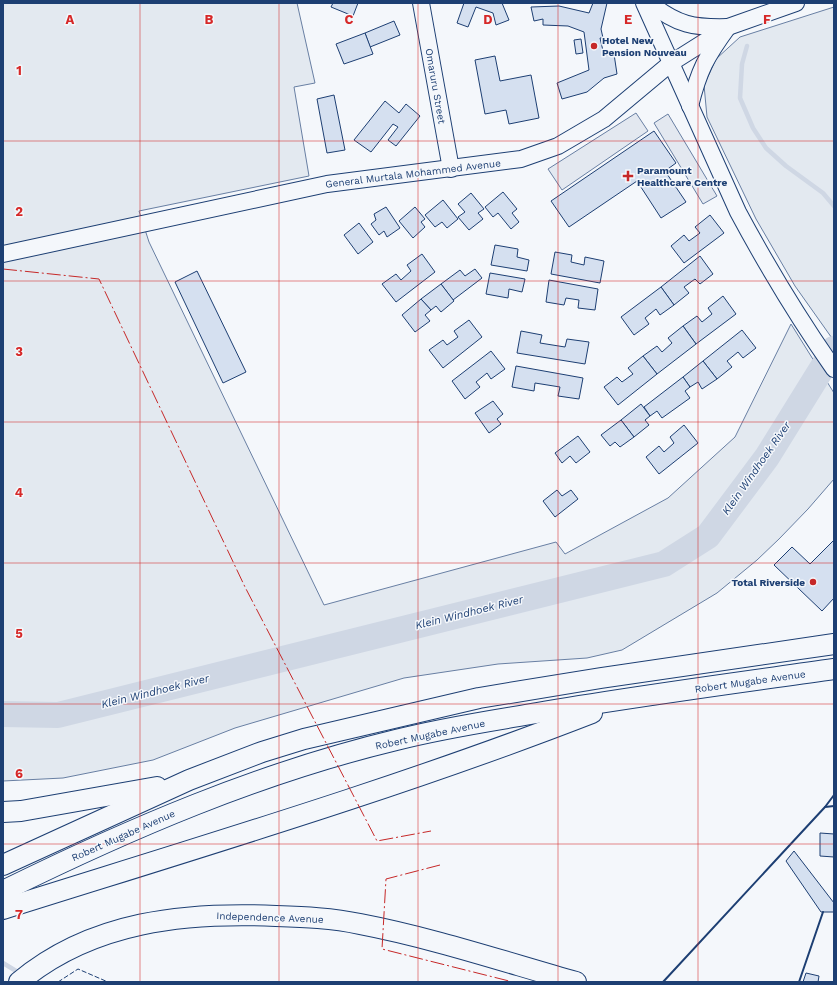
<svg xmlns="http://www.w3.org/2000/svg" width="837" height="985" font-family="'Work Sans',sans-serif">
  <style>
    .green { fill: #e3e9f0; stroke: #687fa3 }
    .parking { fill: #e3e8f0; stroke: #687fa3 }
    .lines { fill: none; stroke-linecap: round; stroke-linejoin: round }
    .stream { stroke: #cfd7e4; stroke-width: 4.5 }
    .river { stroke: #cfd7e4; stroke-width: 26 }
    .building { fill: #d5e0f0; stroke: #1d3f73 }
    .minor-casing { stroke: #1d3f73; stroke-width: 18 }
    .major-casing { stroke: #1d3f73; stroke-width: 22 }
    .minor { stroke: #f4f7fb; stroke-width: 16 }
    .major { stroke: #f4f7fb; stroke-width: 20 }
    .fence { stroke: #1d3f73; stroke-width: 1; stroke-dasharray: 5 2; stroke-linecap: butt }
    .wall { stroke: #1d3f73; stroke-width: 2 }
    .power { stroke: #c62828; stroke-width: 1; stroke-dasharray: 14 3 2 3; stroke-linecap: butt }
    .grid { fill: none; stroke: #d62828; stroke-width: 1; stroke-opacity: 0.55 }
    .poi-dot { fill: #c62828; stroke: #f4f7fb; stroke-width: 1.5 }
    .labels { text-anchor: middle; stroke-width: 3; stroke-linejoin: round; paint-order: stroke }
    .poi-label { font-size: 10px; font-weight: bold; fill: #1d3f73; stroke: #f4f7fb; text-anchor: start }
    .street-label { font-size: 10px; fill: #1d3f73; stroke: #f4f7fb }
    .water-label { font-size: 11px; font-style: italic; fill: #1d3f73; stroke: #f4f7fb }
    .grid-label { font-size: 13px; text-anchor: middle; font-weight: bold; fill: #d62828; stroke: #f4f7fb; stroke-width: 3; stroke-linejoin: round; paint-order: stroke }
  </style>
  <rect width="100%" height="100%" fill="#f4f7fb"/>
  <!-- green -->
  <g class="green">
    <polygon points="3,3 297,3 315,83 294,87 309,176 139,211 149,242 324,605 556,542 565,554 668,498 735,437 791,324 834,393 834,479 808,509 779,539 757,560 717,593 622,650 587,658 498,664 404,678 235,728 153,760 63,778 3,781"/>
    <polygon points="834,7 834,341 795,286 756,219 707,117 704,85 716,59 740,37"/>
  </g>
  <!-- parking -->
  <g class="parking">
    <polygon points="636,113 648,131 562,190 548,169"/>
    <polygon points="668,114 717,196 703,204 654,123"/>
  </g>
  <g class="lines">
    <!-- stream -->
    <g class="stream">
      <polyline points="747,46 742,64 740,98 753,128 766,148 786,166 823,193 834,206"/>
      <polyline points="3,963 21,974"/>
    </g>
    <!-- river -->
    <polyline class="river" points="3,714 58,715 664,564 708,536 767,457 834,349"/>
  </g>
  <!-- building -->
  <g class="building">
    <polygon points="333,3 358,3 353,16 331,7"/>
    <polygon points="464,3 502,3 509,20 496,25 493,13 476,7 468,27 457,23"/>
    <polygon points="593,3 607,3 601,29 603,38 600,38 604,55 614,54 617,74 604,78 587,92 562,99 557,83 589,70 584,32 568,26 543,25 543,19 534,21 531,7 559,6 589,13"/>
    <polygon points="394,21 400,35 370,47 365,33"/>
    <polygon points="365,33 373,54 344,64 336,44"/>
    <polygon points="581,39 583,53 576,54 574,40"/>
    <polygon points="495,56 500,81 531,75 539,118 509,124 506,110 485,114 475,60"/>
    <polygon points="334,95 345,150 327,153 317,99"/>
    <polygon points="385,101 399,113 406,104 420,116 396,146 388,140 398,127 393,124 371,152 354,140"/>
    <polygon points="654,131 676,163 665,171 686,202 661,218 637,181 569,227 551,201"/>
    <polygon points="503,192 517,209 512,213 519,222 511,229 498,213 493,217 485,207"/>
    <polygon points="471,193 484,209 478,213 483,219 469,230 458,217 465,212 458,204"/>
    <polygon points="443,200 458,219 447,228 442,222 435,227 425,215"/>
    <polygon points="386,207 400,228 387,237 384,231 379,235 371,224 376,220 374,214"/>
    <polygon points="415,207 425,219 421,222 425,227 413,238 399,221"/>
    <polygon points="710,215 724,233 684,263 671,246 684,235 689,241 700,233 695,227"/>
    <polygon points="359,223 373,242 358,254 344,235"/>
    <polygon points="495,245 518,249 517,257 529,260 527,271 491,265"/>
    <polygon points="555,252 572,255 571,262 584,265 585,257 604,261 600,283 551,274"/>
    <polygon points="422,254 435,272 396,302 382,284 396,274 401,280 411,271 407,265"/>
    <polygon points="700,256 713,274 700,284 695,279 684,287 689,293 674,305 661,287"/>
    <polygon points="475,269 482,278 453,300 441,284 460,270 465,276"/>
    <polygon points="197,271 246,372 223,383 175,282"/>
    <polygon points="490,273 525,279 522,292 509,289 508,298 486,294"/>
    <polygon points="549,280 598,289 595,310 578,308 579,300 566,298 564,305 546,302"/>
    <polygon points="441,284 454,301 441,312 436,306 431,310 421,299"/>
    <polygon points="661,287 674,305 660,315 656,309 645,318 649,324 634,335 621,317"/>
    <polygon points="723,296 736,314 696,344 683,326 697,316 702,322 712,314 708,308"/>
    <polygon points="421,299 431,310 425,315 430,321 415,332 402,315"/>
    <polygon points="469,320 482,337 443,368 429,350 443,340 447,345 458,337 454,331"/>
    <polygon points="683,326 696,344 657,374 643,356 657,346 662,352 672,343 668,338"/>
    <polygon points="742,330 756,348 743,358 738,352 727,361 732,367 717,379 703,361"/>
    <polygon points="521,331 542,335 540,343 565,347 567,339 589,342 585,364 517,353"/>
    <polygon points="491,351 505,369 491,379 487,373 476,382 480,387 465,399 452,381"/>
    <polygon points="643,356 657,374 618,405 604,387 617,377 622,382 633,374 628,368"/>
    <polygon points="703,361 717,379 702,389 698,382 690,387 683,377"/>
    <polygon points="516,366 583,378 579,399 558,396 560,387 535,383 534,391 512,387"/>
    <polygon points="683,377 690,387 685,391 690,398 662,418 657,411 650,416 644,407"/>
    <polygon points="493,401 503,414 497,419 501,424 489,433 475,413"/>
    <polygon points="641,404 650,416 645,420 649,425 634,437 621,420"/>
    <polygon points="621,420 634,437 620,447 615,442 610,446 601,435"/>
    <polygon points="684,425 698,443 659,474 646,457 659,446 664,452 674,443 670,437"/>
    <polygon points="578,436 590,452 576,463 570,456 562,463 555,453"/>
    <polygon points="557,490 562,496 571,490 578,499 555,517 543,501"/>
    <polygon points="834,540 834,598 822,611 774,565 792,547 810,564"/>
    <polygon points="820,833 834,834 834,857 820,856"/>
    <polygon points="794,851 834,903 834,912 821,912 786,861"/>
    <polygon points="806,973 819,976 818,982 803,982"/>
  </g>
  <g class="lines">
    <!-- minor casing -->
    <g class="minor-casing">
      <g id="minor">
        <polyline points="421,3 451,169"/>
        <path d="M644 3 738 212C767 266 799 319 834 369"/>
        <path d="M650 3C677 25 694 28 728 27 706 57 699 70 690 106"/>
        <polyline points="3,254 327,184 521,159 558,146 604,119 671,63 728,27 796,3"/>
      </g>
    </g>
    <!-- major casing -->
    <g class="major-casing">
      <g id="major">
        <polyline points="3,812 21,811 157,787"/>
        <polyline points="3,865 189,780 262,752 304,739 479,698 601,678 834,644"/>
        <path d="M3 891C129 829 259 773 396 740 442 728 490 721 537 713 636 696 735 683 834 669"/>
        <path d="M3 909C200 847 399 788 592 713"/>
        <path d="M19 982C92 921 185 912 276 916 304 917 332 918 360 924 433 938 505 962 576 982"/>
      </g>
    </g>
    <!-- minor -->
    <use href="#minor" class="minor"/>
    <!-- major -->
    <use href="#major" class="major"/>
    <!-- fence -->
    <polyline class="fence" points="58,982 78,969 108,982"/>
    <!-- wall -->
    <g class="wall">
      <polyline points="825,807 834,795"/>
      <polyline points="663,982 825,807 834,806"/>
      <polyline points="799,982 823,912"/>
    </g>
    <!-- power -->
    <g class="power">
      <polyline points="3,269 99,279 245,587 377,841 431,831"/>
      <polyline points="440,865 386,879 382,949 513,982"/>
    </g>
  </g>
  <!-- grid -->
  <path class="grid" d="M140 3V982M279 3V982M418 3V982M558 3V982M698 3V982M3 141H834M3 281H834M3 422H834M3 563H834M3 704H834M3 844H834"/>
  <!-- markers -->
  <g class="poi-dot">
    <circle cx="594" cy="46" r="4"/>
    <path d="M626 170h4v4h4v4h-4v4h-4v-4h-4v-4h4z"/>
    <circle cx="813" cy="582" r="4"/>
  </g>
  <g class="labels">
    <!-- poi labels -->
    <g class="poi-label">
      <text x="602" y="44">Hotel New<tspan x="602" dy="12">Pension Nouveau</tspan></text>
      <text x="637" y="174">Paramount<tspan x="637" dy="12">Healthcare Centre</tspan></text>
      <text x="805" y="586" text-anchor="end">Total Riverside</text>
    </g>
    <!-- street labels -->
    <g class="street-label">
      <text transform="translate(436 86) rotate(80)" y="4">Omaruru Street</text>
      <text transform="translate(413 173) rotate(-7)" y="4">General Murtala Mohammed Avenue</text>
      <text transform="translate(750 681) rotate(-8)" y="4">Robert Mugabe Avenue</text>
      <text transform="translate(430 734) rotate(-12)" y="4">Robert Mugabe Avenue</text>
      <text transform="translate(123 835) rotate(-24)" y="4">Robert Mugabe Avenue</text>
      <text transform="translate(270 917) rotate(2)" y="4">Independence Avenue</text>
    </g>
    <!-- water labels -->
    <g class="water-label">
      <text transform="translate(756 468) rotate(-55)" y="4">Klein Windhoek River</text>
      <text transform="translate(469 612) rotate(-14)" y="4">Klein Windhoek River</text>
      <text transform="translate(155 691) rotate(-14)" y="4">Klein Windhoek River</text>
    </g>
  </g>
  <g class="grid-label">
    <text x="70" y="24">A</text>
    <text x="209" y="24">B</text>
    <text x="349" y="24">C</text>
    <text x="488" y="24">D</text>
    <text x="628" y="24">E</text>
    <text x="767" y="24">F</text>
    <text x="19" y="75">1</text>
    <text x="19" y="216">2</text>
    <text x="19" y="356">3</text>
    <text x="19" y="497">4</text>
    <text x="19" y="638">5</text>
    <text x="19" y="778">6</text>
    <text x="19" y="919">7</text>
  </g>
  <!-- border -->
  <rect width="837" height="985" fill="none" stroke="#1d3f73" stroke-width="8"/>
</svg>
